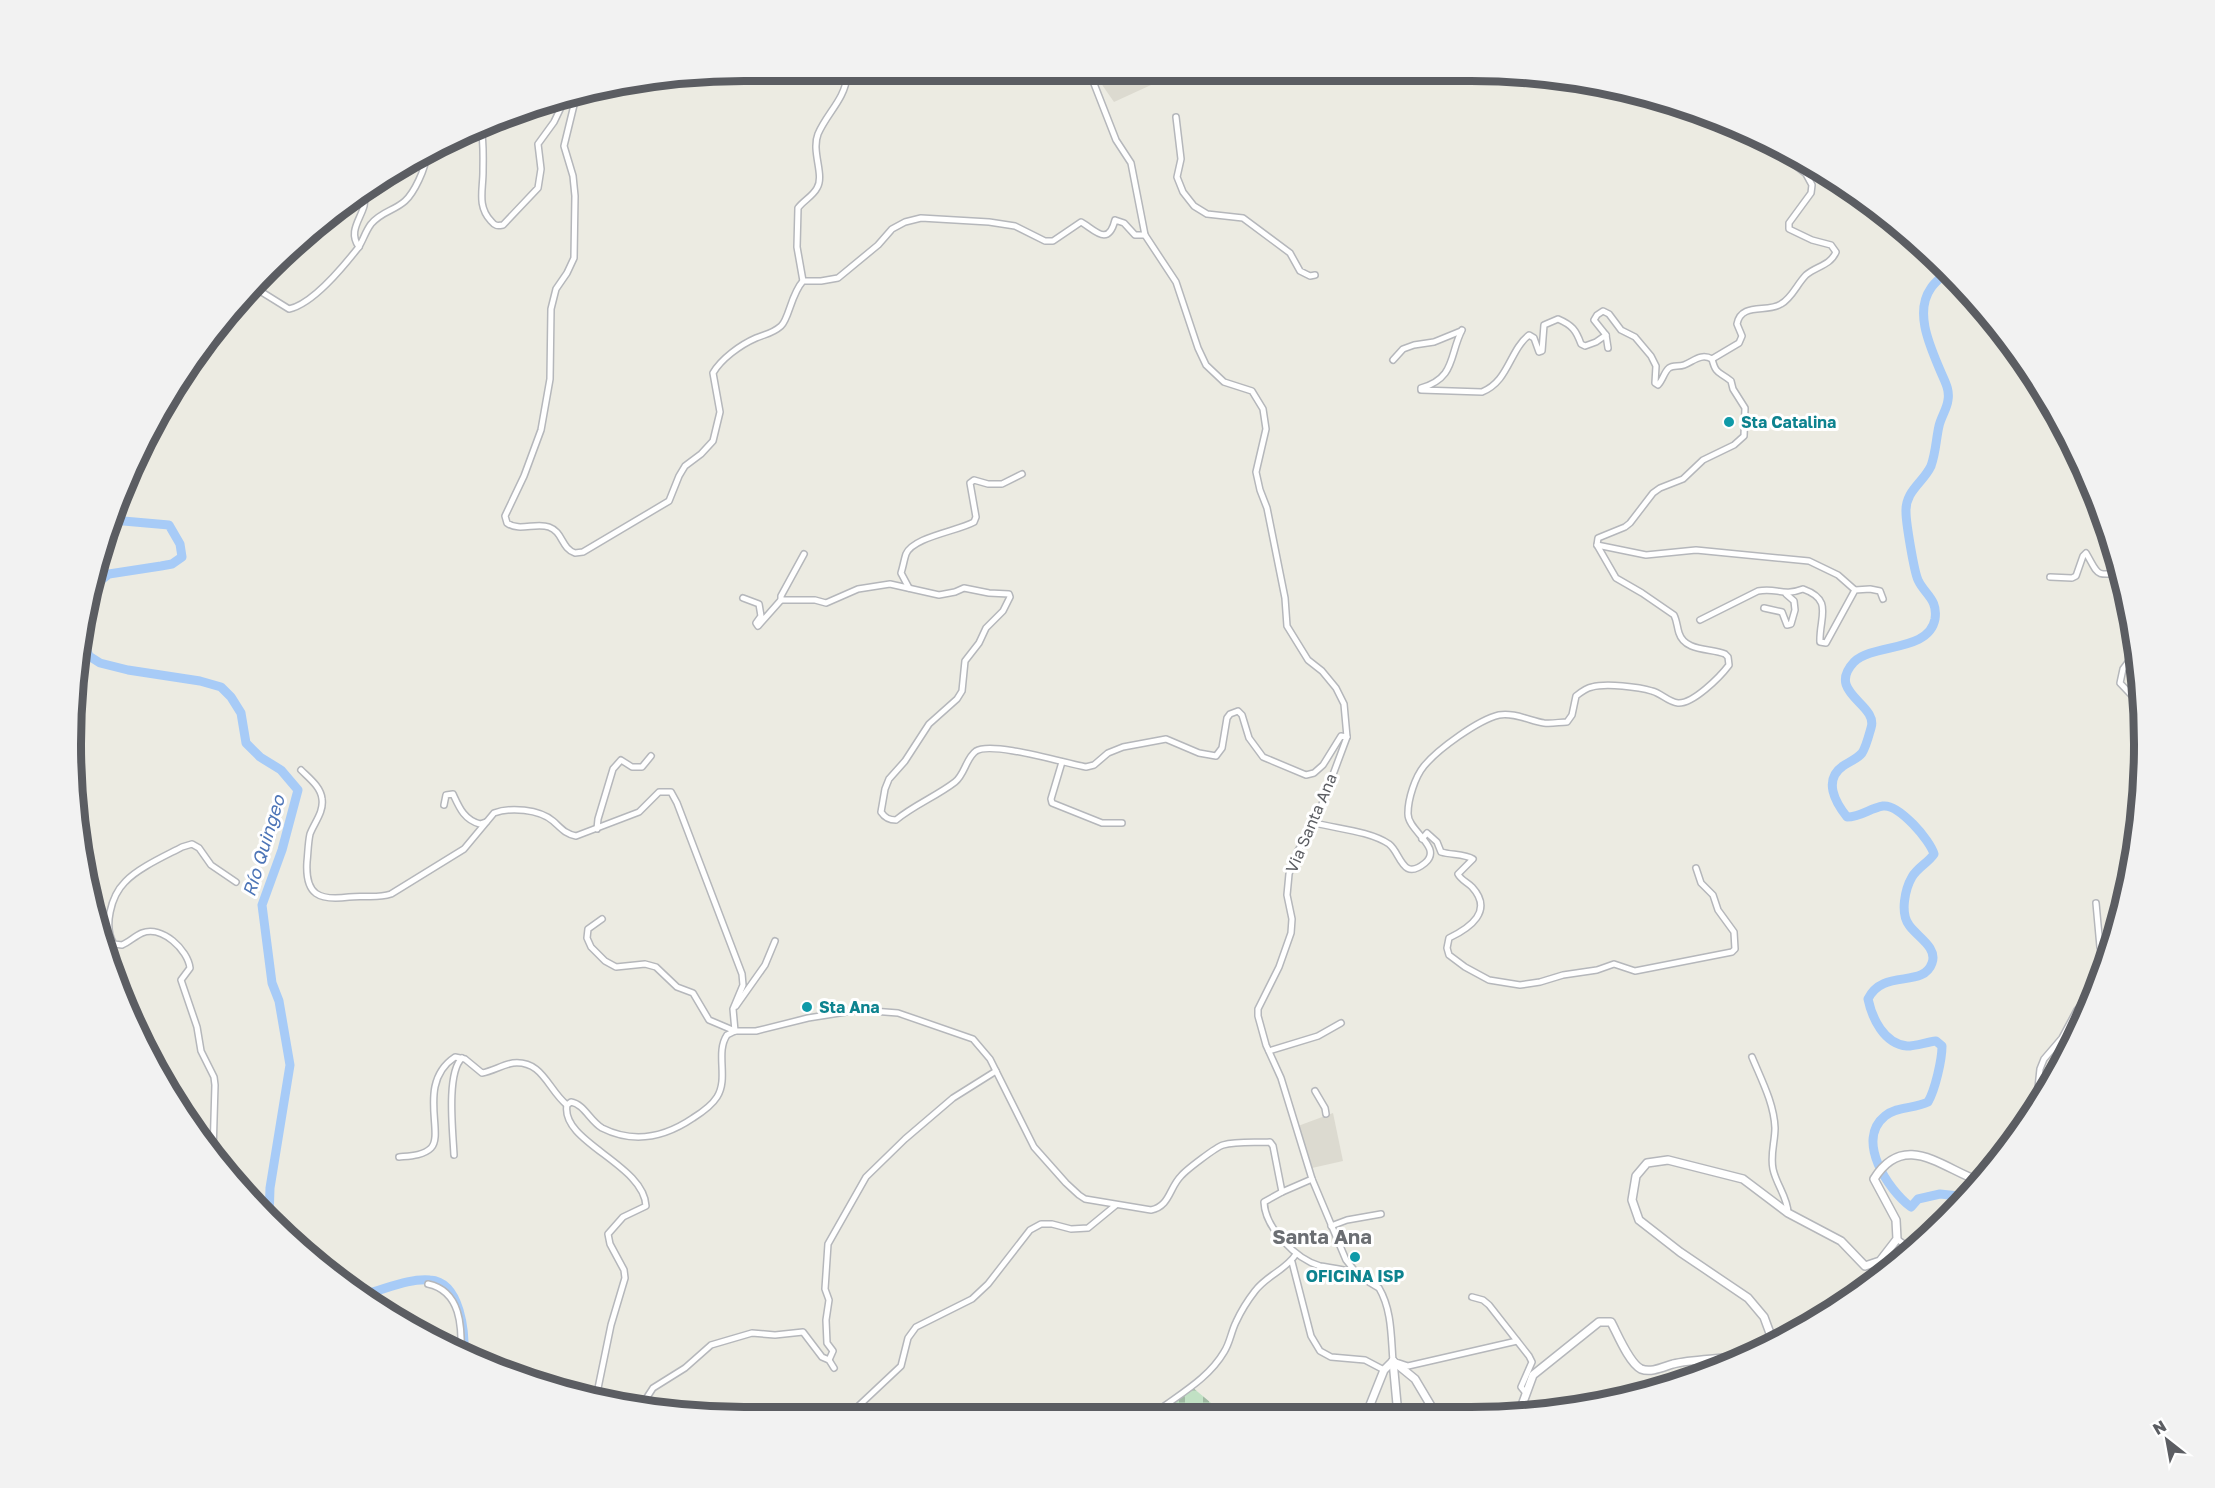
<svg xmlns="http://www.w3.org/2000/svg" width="2215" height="1488" font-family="'Golos Text',sans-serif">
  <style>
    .education { fill: #dcdad0 }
    .cemetery { fill: url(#cemetery-stones) }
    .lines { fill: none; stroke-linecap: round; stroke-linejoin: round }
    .river { stroke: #a7cbf7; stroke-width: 9 }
    .minor-casing { stroke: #b5b7bb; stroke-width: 8 }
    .tertiary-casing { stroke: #b5b7bb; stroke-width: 10 }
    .minor { stroke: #fff; stroke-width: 5 }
    .tertiary { stroke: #fff; stroke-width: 7 }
    .culture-dot { fill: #0f9aa8; stroke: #fff; stroke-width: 2 }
    .labels { text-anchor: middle; stroke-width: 6; stroke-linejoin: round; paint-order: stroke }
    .culture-label { font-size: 16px; font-weight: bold; fill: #0d838f; stroke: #fff; text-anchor: start }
    .street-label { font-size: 16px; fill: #5b5d62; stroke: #fff }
    .water-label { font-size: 18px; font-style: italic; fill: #4d75b7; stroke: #fff }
    .quarter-label { font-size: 20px; font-weight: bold; fill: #6c6f73; stroke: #fff }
    .rim { fill: none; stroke: #5b5d62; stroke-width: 8 }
  </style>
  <defs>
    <pattern id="cemetery-stones" width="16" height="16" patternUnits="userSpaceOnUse" patternTransform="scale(1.5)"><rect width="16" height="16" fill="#c1e1c4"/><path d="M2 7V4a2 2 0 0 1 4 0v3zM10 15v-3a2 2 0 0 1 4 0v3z" fill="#a0baa3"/></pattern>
  </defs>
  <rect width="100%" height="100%" fill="#ecebe2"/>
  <!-- education -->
  <g class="education">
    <polygon points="1096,76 1148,76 1151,85 1114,102"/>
    <polygon points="1333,1113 1343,1161 1312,1168 1298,1126"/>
  </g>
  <!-- cemetery -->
  <polygon class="cemetery" points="1192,1387 1223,1413 1163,1414 1161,1412"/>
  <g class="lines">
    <!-- river -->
    <g class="river">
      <path d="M1947 271C1942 277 1935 282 1931 288 1914 312 1930 346 1940 370 1944 380 1950 389 1948 400 1947 409 1941 417 1939 426 1936 439 1936 452 1931 466 1923 483 1905 491 1906 512 1906 523 1914 571 1918 580 1925 595 1938 599 1935 619 1929 652 1874 643 1854 662 1825 693 1879 704 1871 728 1869 735 1866 747 1862 753 1857 759 1849 762 1843 766 1823 780 1835 802 1847 817 1861 817 1870 808 1883 806 1899 804 1930 840 1934 854 1928 863 1918 867 1912 877 1905 889 1900 913 1909 925 1916 936 1938 947 1932 963 1923 989 1883 968 1868 999 1872 1018 1884 1044 1907 1046 1916 1046 1927 1042 1936 1041L1942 1046C1942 1060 1935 1090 1928 1102 1914 1109 1897 1106 1885 1116 1855 1140 1888 1190 1911 1207L1918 1199 1940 1194 1968 1197"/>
      <polyline points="112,520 169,525 180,544 182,557 172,564 161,566 109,574 100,581 92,592 82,637 89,656 100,663 128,670 200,681 221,687 231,697 241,713 246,743 260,757 281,770 298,790 282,850 262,905 272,983 279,1001 290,1065 270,1188 269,1219"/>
      <path d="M365 1294C386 1289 409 1278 430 1280 461 1282 465 1333 464 1356"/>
    </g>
    <!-- minor casing -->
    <g class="minor-casing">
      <g id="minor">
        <path d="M1091 76 1116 140 1131 163 1145 235 1176 282 1198 348 1206 365 1224 382 1252 391 1263 409 1266 429 1256 472 1260 490 1267 508 1285 598 1287 626 1308 660 1322 671 1336 688 1344 704 1347 737 1315 823 1297 852 1289 874 1287 895 1292 919 1291 933 1279 967 1258 1009V1016L1266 1045 1281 1078 1312 1179 1346 1260 1359 1276 1379 1288C1392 1310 1391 1337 1393 1361L1408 1366 1517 1341"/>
        <polyline points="1176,117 1181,159 1177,177 1183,192 1194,206 1207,214 1243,218 1290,253 1300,271 1310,276 1315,275"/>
        <path d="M481 129C484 142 483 158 483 172 483 190 477 206 491 221 495 226 497 226 503 225L538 188 541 169 538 144 554 122 565 99 571 98 574 105 564 146 573 176 575 196 574 258 567 273 556 289 551 309 550 379 541 430 524 476 505 516 507 523C519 532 536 522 549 527 563 532 561 548 575 553L583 552 669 501 679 476 685 466 701 454 713 441 720 412 713 373C721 359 740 345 756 338 765 334 772 334 781 326 789 319 791 294 803 281H821L838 278 878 245 892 229 905 222 921 218 989 222 1015 226 1045 241H1053L1081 222C1094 229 1108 248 1115 220L1124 223 1135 235H1145"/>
        <path d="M359 247C348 232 360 220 364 206 365 200 365 193 366 187"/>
        <path d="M803 281 797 247 798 208C803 201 813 196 817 188 825 175 811 152 818 134 827 113 845 99 847 76"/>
        <path d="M252 286 289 309C313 304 343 267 358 248 363 241 365 232 371 224 382 211 394 211 405 201 414 193 426 168 426 156"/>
        <path d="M1462 330C1449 355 1456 378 1421 388V390L1482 392C1509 381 1509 351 1529 335L1534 338 1539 352 1542 351 1544 325 1558 319C1572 325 1576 330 1581 344L1585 346 1596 342 1606 335"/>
        <path d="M1608 348 1606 335 1594 320 1597 315 1603 311 1609 314 1621 330 1635 337 1651 356 1656 366 1655 383 1658 385C1663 380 1664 372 1669 368 1673 365 1679 367 1684 365 1694 361 1701 353 1712 359L1739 343 1742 336 1737 324C1741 302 1767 313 1781 304 1792 298 1797 284 1806 275 1816 266 1830 266 1836 252L1831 245 1812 240 1789 229V223L1811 193 1812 185 1806 174 1796 166 1787 153 1771 142"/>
        <polyline points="1393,360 1403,349 1414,345 1434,342 1461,331"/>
        <polyline points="1597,545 1646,555 1696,550 1809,561 1838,575 1855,590"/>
        <path d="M804 554 781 596V600H815L826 603 858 589 890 584 939 595 955 592 964 588 989 593 1009 594 1010 597 1003 611 986 628 979 643 965 661 962 691 957 699 929 724 905 761 889 779 885 789 881 812C885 818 889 820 896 820 914 805 937 796 955 782 965 774 966 758 976 751 992 741 1064 763 1086 767L1094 765 1108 753 1123 747 1166 739 1199 753 1216 756 1222 748 1227 718 1230 714 1238 711 1242 715 1249 738 1263 757 1306 775 1314 773 1323 765 1341 736 1347 737"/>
        <path d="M2050 577 2072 578 2076 576 2083 556 2086 553C2099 575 2094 576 2122 573"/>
        <path d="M909 588 901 573C903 567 904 560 906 554 913 537 958 531 974 522L976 517 970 483 974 480 988 484H1002L1022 474"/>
        <polyline points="743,598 759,604 761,616 756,623 758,626 781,600"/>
        <polyline points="1764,608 1782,612 1787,625 1791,624 1795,610 1794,601 1786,594"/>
        <path d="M1700 620 1758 591C1777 587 1782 597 1803 589 1834 600 1819 617 1820 642L1826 643 1855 590 1870 589 1880 591 1883 599"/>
        <polyline points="2135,653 2123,669 2120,683 2139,703"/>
        <polyline points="1062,762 1051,799 1052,803 1102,823 1122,823"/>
        <path d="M301 770C309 778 321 787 322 799 324 812 314 823 310 834 308 843 308 853 307 862 305 895 319 901 349 897 364 895 376 899 391 894L464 849 494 813C510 807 539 809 553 821 561 828 565 834 576 836L639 812 659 792H671L677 803 742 974 743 985 733 1009 735 1031"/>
        <path d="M444 805 446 795 453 794C459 807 464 820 480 824L486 822"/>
        <path d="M1315 823C1338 829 1369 831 1389 844 1401 853 1402 882 1425 863 1444 847 1407 831 1408 813 1408 799 1415 777 1424 766 1438 749 1478 720 1499 715 1513 712 1531 721 1544 723 1552 724 1560 722 1567 722L1572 715 1576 696C1581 692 1586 688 1592 687 1606 683 1639 687 1652 691 1661 693 1668 702 1678 703 1693 704 1720 677 1729 665L1728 657 1725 654C1711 648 1685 652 1679 633 1677 627 1677 621 1674 615L1642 593 1616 578 1597 545 1598 538 1625 527 1630 523 1653 493 1660 488 1683 479 1703 460 1734 445 1744 436 1745 408 1733 389 1731 381C1719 371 1716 375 1712 359"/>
        <polyline points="597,829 598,819 613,769 621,760 632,767 642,767 651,756"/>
        <path d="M1422 839 1427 833 1437 842 1441 852C1451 855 1465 854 1473 859L1458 874C1461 880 1467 882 1472 887 1494 911 1470 928 1449 938L1447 948 1449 955 1465 967 1489 980 1520 985 1540 982 1563 975 1597 970 1614 964 1635 971 1732 952 1735 949 1734 932 1718 910 1713 895 1701 883 1696 868"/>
        <polyline points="2096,903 2100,947 2106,966"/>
        <polyline points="602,919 588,929 587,938 591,947 605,961 616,967 645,964 656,967 677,987 693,993 709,1020 735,1031"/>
        <polyline points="736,1006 765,965 775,941"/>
        <polyline points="1269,1051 1318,1036 1341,1023"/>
        <path d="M1752 1057C1761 1079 1774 1103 1775 1128 1775 1142 1770 1155 1773 1169 1776 1184 1788 1198 1788 1213"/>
        <polyline points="1315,1091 1325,1108 1326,1114"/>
        <polyline points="2036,1107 2040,1069 2044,1059 2062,1038 2077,1010 2098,985"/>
        <path d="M213 1153 215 1085 214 1077 201 1051 197 1027 181 980 190 968C188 950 162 925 142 933 135 936 129 942 122 945L114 944C103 927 111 896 125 882 138 868 165 856 182 847L192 844 199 848 211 865 236 882"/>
        <path d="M454 1155C453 1133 446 1073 462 1058"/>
        <path d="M399 1157C408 1156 423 1156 431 1148 445 1134 416 1083 455 1057L465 1059 482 1073C493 1071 502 1065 513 1063 543 1060 548 1090 567 1105"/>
        <polyline points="1282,1192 1312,1179"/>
        <polyline points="1331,1226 1347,1220 1381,1214"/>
        <polyline points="1897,1239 1904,1244 1904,1256"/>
        <polyline points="1292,1262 1311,1336 1320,1351 1331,1357 1365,1360 1384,1370"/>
        <path d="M428 1284C461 1291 462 1327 461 1354"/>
        <polyline points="1472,1297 1483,1300 1489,1305 1529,1356 1532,1362 1521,1387 1525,1392"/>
        <polyline points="829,1360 833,1351 827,1343 826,1320 829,1300 825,1289 828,1244 866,1177 905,1139 953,1098 996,1071"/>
        <polyline points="480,1362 481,1358"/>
        <path d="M596 1398 611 1325 625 1278 624 1270 610 1244 608 1234 623 1217 646 1206C644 1164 560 1142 567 1105L571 1102C584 1104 590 1121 602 1128 634 1144 665 1137 693 1118 701 1113 712 1105 717 1097 729 1078 715 1053 727 1035L735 1031H756L808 1018 859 1010 898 1013 973 1039 990 1059 1034 1147 1066 1183 1079 1195 1085 1199 1151 1210C1170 1206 1169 1188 1181 1176 1186 1170 1216 1147 1223 1145 1237 1141 1255 1143 1270 1142L1273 1146 1282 1192 1264 1202C1265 1228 1296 1259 1320 1266 1331 1268 1343 1268 1352 1273"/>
        <path d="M1163 1407C1185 1391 1210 1376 1224 1352 1230 1343 1231 1332 1236 1322 1241 1311 1248 1300 1255 1291 1267 1275 1286 1270 1296 1254"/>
        <polyline points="640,1408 653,1388 685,1368 711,1345 752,1333 775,1335 803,1332 822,1357 829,1360 834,1368"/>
        <polyline points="851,1413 901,1366 908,1338 916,1327 972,1299 988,1284 1030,1230 1041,1224 1052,1224 1071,1229 1088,1228 1116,1205"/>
      </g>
    </g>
    <!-- tertiary casing -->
    <g class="tertiary-casing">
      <g id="tertiary">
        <polyline points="1393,1361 1415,1379 1437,1416"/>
        <polyline points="1393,1361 1398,1415"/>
        <polyline points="1366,1415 1384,1370 1393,1361"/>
        <path d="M1518 1416 1533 1375 1599 1322H1611C1617 1333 1629 1363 1641 1369 1651 1373 1663 1367 1673 1364 1697 1358 1733 1360 1756 1352 1765 1348 1767 1344 1771 1336L1764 1317 1748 1298 1680 1252 1639 1220 1632 1200 1636 1176 1647 1163 1668 1160 1743 1179 1788 1213 1841 1241 1865 1266 1880 1261 1897 1239 1896 1220 1874 1179C1905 1129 1944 1170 1982 1182"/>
      </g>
    </g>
    <!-- minor -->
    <use href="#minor" class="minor"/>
    <!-- tertiary -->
    <use href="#tertiary" class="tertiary"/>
  </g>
  <!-- markers -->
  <g class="culture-dot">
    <circle cx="1729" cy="422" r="6"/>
    <circle cx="807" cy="1007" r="6"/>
    <circle cx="1355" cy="1257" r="6"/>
  </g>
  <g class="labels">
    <!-- culture labels -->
    <g class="culture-label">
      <text x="1741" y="428">Sta Catalina</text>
      <text x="819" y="1013">Sta Ana</text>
      <text x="1355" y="1282" text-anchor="middle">OFICINA ISP</text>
    </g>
    <!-- street labels -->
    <g class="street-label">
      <text transform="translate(1311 823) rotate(-67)" y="6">Via Santa Ana</text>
    </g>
    <!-- water labels -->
    <g class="water-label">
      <text transform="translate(264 846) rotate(-73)" y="6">Río Quingeo</text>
    </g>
    <!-- quarter labels -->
    <g class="quarter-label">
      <text x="1322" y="1244">Santa Ana</text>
    </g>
  </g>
  <!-- crop -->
  <path d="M0 0H2215V1488H0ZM744 81H1471A663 663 0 0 1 2134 744V744A663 663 0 0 1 1471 1407H744A663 663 0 0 1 81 744V744A663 663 0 0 1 744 81Z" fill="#f2f2f2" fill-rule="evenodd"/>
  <path class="rim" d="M744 81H1471A663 663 0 0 1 2134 744V744A663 663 0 0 1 1471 1407H744A663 663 0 0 1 81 744V744A663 663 0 0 1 744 81Z"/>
  <!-- north arrow -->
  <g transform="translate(2167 1440) rotate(329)" stroke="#ffffff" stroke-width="4.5" paint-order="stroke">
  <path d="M0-4.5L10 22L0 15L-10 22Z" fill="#5b5d62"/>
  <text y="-9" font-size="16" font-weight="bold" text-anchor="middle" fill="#5b5d62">N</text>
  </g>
</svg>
